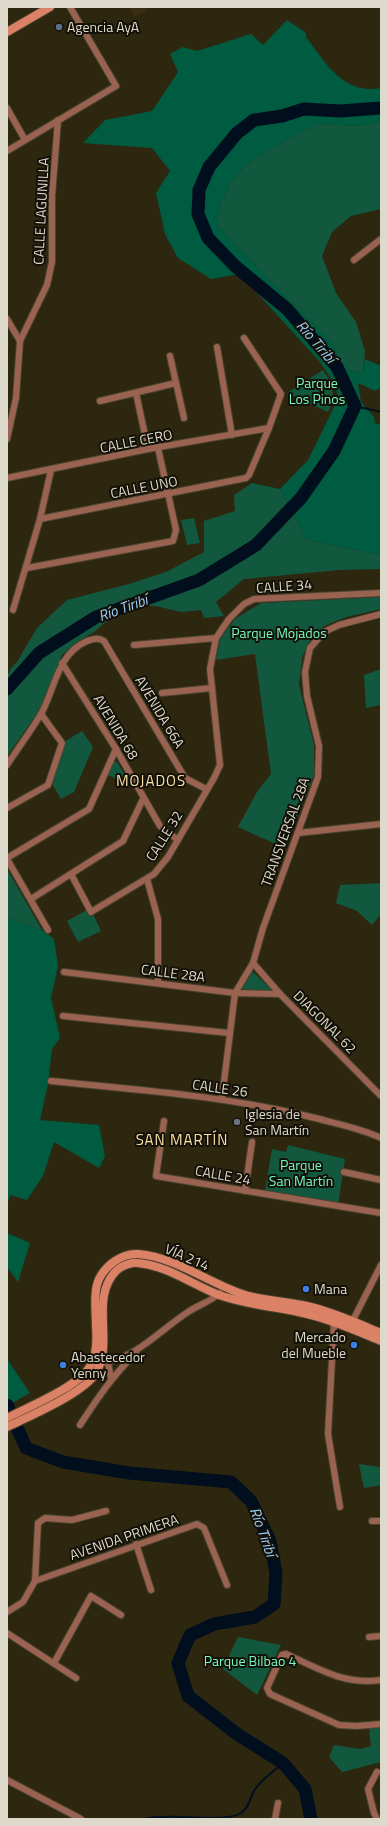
<svg xmlns="http://www.w3.org/2000/svg" width="388" height="1826" font-family="'Titillium Web',sans-serif">
  <style>
    .built { fill: #392f10 }
    .green { fill: #12583f }
    .forest { fill: #005c40 }
    .lines { fill: none; stroke-linecap: round; stroke-linejoin: round }
    .stream { stroke: #000e1e; stroke-width: 2 }
    .river { stroke: #000e1e; stroke-width: 13 }
    .minor-casing { stroke: #4a432e; stroke-width: 8 }
    .secondary-casing { stroke: #4a432e; stroke-width: 10 }
    .minor { stroke: #996251; stroke-width: 6 }
    .secondary { stroke: #da8166; stroke-width: 8 }
    .service-dot { fill: #5c6f8a; stroke: #131007; stroke-width: 1.5 }
    .worship-dot { fill: #6b7280; stroke: #131007; stroke-width: 1.5 }
    .shop-dot { fill: #3f7fe0; stroke: #131007; stroke-width: 1.5 }
    .labels { text-anchor: middle; stroke-width: 4; stroke-linejoin: round; paint-order: stroke }
    .poi-label { font-size: 14px; fill: #ddd9cb; stroke: #131007; text-anchor: start }
    .street-label { font-size: 14px; fill: #ddd9cb; stroke: #131007 }
    .park-label { font-size: 14px; fill: #75fac3; stroke: #131007 }
    .water-label { font-size: 15px; font-style: italic; fill: #9bcffd; stroke: #131007 }
    .neighbourhood-label { font-size: 15px; letter-spacing: 1px; fill: #fae0a6; stroke: #131007 }
  </style>
  <rect width="100%" height="100%" fill="#2e2710"/>
  <!-- built -->
  <polygon class="built" points="129,7 145,7 147,11 134,17"/>
  <!-- green -->
  <g class="green">
    <polygon points="381,122 381,209 351,216 332,232 322,256 336,293 356,322 365,351 363,374 341,367 333,343 278,289 217,225 221,203 230,183 246,165 267,151 316,124 361,126"/>
    <path d="M323 370C333 384 336 397 328 412L287 393Z"/>
    <polygon points="252,483 280,489 307,540 381,555 381,569 340,570 244,579 216,602 224,616 204,618 201,610 181,612 156,606 139,606 114,615 94,632 77,642 62,655 41,708 7,756 7,677 11,668 17,662 37,628 67,600 129,584 166,572 204,552 204,521 235,511 234,495"/>
    <polygon points="194,518 200,543 187,545 181,520"/>
    <polygon points="381,597 381,609 346,617 324,626 309,642 302,658 299,685 314,745 314,775 285,848 238,827 257,792 271,774 255,654 216,660 220,639 235,619 261,603"/>
    <polygon points="381,669 381,705 366,708 364,675"/>
    <polygon points="82,731 93,747 74,792 61,799 51,782 64,742"/>
    <polygon points="114,762 117,762 132,787 108,775"/>
    <polygon points="7,869 42,930 7,918"/>
    <polygon points="381,883 381,914 372,925 357,911 336,903 340,885"/>
    <polygon points="87,910 90,916 93,914 101,931 78,942 67,921"/>
    <polygon points="252,971 273,991 242,989"/>
    <polygon points="288,1145 345,1159 338,1205 265,1191 272,1149 286,1152"/>
    <polygon points="359,1464 380,1467 381,1485 364,1488"/>
    <polygon points="238,1637 281,1645 257,1695 223,1669"/>
    <polygon points="369,1728 381,1728 381,1762 342,1772 329,1757 334,1745 360,1749 371,1746"/>
  </g>
  <!-- forest -->
  <g class="forest">
    <path d="M287 20 306 33V37C326 63 343 95 381 88V122L361 126 316 124 267 151 246 165 230 183 221 203 217 225 278 289 333 343 341 367 363 374 365 359 381 366V387L375 391 358 383 361 402 374 417 375 423 381 425V555L307 540 280 489 308 460 339 397 333 382 320 362 240 274 211 279 178 258 165 234 156 193 170 171 152 148 83 143 105 120 152 111 178 72 170 54 183 47 197 51 251 34 263 45Z"/>
    <polygon points="7,918 42,930 54,939 58,966 51,998 60,1038 52,1049 48,1084 40,1120 99,1125 105,1156 99,1168 54,1142 43,1176 27,1200 10,1195 7,1205"/>
    <polygon points="7,1233 30,1243 18,1282 7,1267"/>
    <polygon points="7,1359 30,1393 7,1406"/>
  </g>
  <g class="lines">
    <!-- stream -->
    <g class="stream">
      <polyline points="355,406 381,412"/>
      <path d="M144 1819C168 1812 225 1824 241 1813 251 1806 249 1797 256 1788 263 1778 274 1771 283 1763"/>
    </g>
    <!-- river -->
    <g class="river">
      <polyline points="7,689 39,653 96,617 199,580 256,545 301,498 334,451 355,406 337,367 287,309 235,266 208,238 198,214 199,190 209,167 237,133 254,120 282,116 304,109 340,111 381,108"/>
      <polyline points="7,1405 26,1448 63,1462 129,1473 231,1482 251,1501 270,1541 276,1573 274,1604 255,1617 214,1624 190,1635 178,1663 188,1696 237,1734 283,1763 305,1789 311,1819"/>
    </g>
    <!-- minor casing -->
    <g class="minor-casing">
      <g id="minor">
        <polyline points="7,108 25,140"/>
        <polyline points="7,151 116,86 70,7"/>
        <polyline points="354,260 381,239"/>
        <polyline points="7,319 20,341"/>
        <polyline points="217,347 232,435"/>
        <polyline points="170,356 184,418"/>
        <polyline points="136,393 148,449"/>
        <polyline points="100,401 176,383"/>
        <polyline points="7,439 16,398 20,341 47,285 52,262 52,196 58,120"/>
        <polyline points="7,478 148,449 269,428"/>
        <polyline points="40,519 246,478 249,475 269,428 281,394 244,338"/>
        <polyline points="27,568 173,541 176,530 158,448"/>
        <polyline points="13,610 40,519 51,470"/>
        <polyline points="134,645 216,638"/>
        <polyline points="62,663 116,749 160,826 178,840"/>
        <polyline points="162,693 212,688"/>
        <path d="M7 765C18 748 31 731 41 714 55 689 57 654 87 641 93 639 98 637 104 641L185 778 206 789"/>
        <polyline points="7,808 48,785 62,743 41,714"/>
        <polyline points="298,833 381,824"/>
        <polyline points="7,858 89,809 116,749"/>
        <polyline points="7,859 48,930"/>
        <polyline points="71,874 91,912 154,874 168,857 214,778 220,765 210,669 216,638 229,619 244,604 254,599 381,593"/>
        <polyline points="147,879 158,919 158,983"/>
        <polyline points="31,899 123,841 143,799"/>
        <polyline points="253,963 280,994 381,1096"/>
        <polyline points="64,972 235,993 280,994"/>
        <polyline points="63,1016 229,1033"/>
        <path d="M51 1081C139 1090 228 1096 315 1118 337 1124 360 1128 381 1138"/>
        <polyline points="222,1098 235,993 253,963 263,928 318,777 319,746 307,696 305,672 310,648 324,632 339,625 381,614"/>
        <polyline points="164,1121 156,1176 381,1213"/>
        <polyline points="344,1172 381,1180"/>
        <polyline points="245,1191 252,1142"/>
        <polyline points="334,1322 328,1434 340,1507"/>
        <polyline points="351,1324 381,1265"/>
        <path d="M101 1363C136 1359 160 1330 188 1312 198 1305 212 1301 220 1293"/>
        <polyline points="108,1363 111,1378"/>
        <path d="M80 1425C97 1399 113 1375 136 1353"/>
        <polyline points="372,1521 381,1521"/>
        <polyline points="136,1544 151,1590"/>
        <polyline points="35,1581 38,1523 45,1518 72,1520 106,1511"/>
        <polyline points="7,1612 23,1602 35,1581 197,1524 204,1528 227,1585"/>
        <polyline points="7,1633 76,1678"/>
        <polyline points="369,1637 381,1636"/>
        <polyline points="54,1663 91,1596 121,1615"/>
        <path d="M381 1680C343 1685 320 1669 286 1654L282 1655 267 1688 270 1694 339 1725 357 1726 381 1724"/>
        <polyline points="7,1780 81,1819"/>
        <polyline points="275,1819 278,1803"/>
        <polyline points="377,1819 374,1813 368,1789 377,1772"/>
      </g>
    </g>
    <!-- secondary casing -->
    <g class="secondary-casing">
      <g id="secondary">
        <polyline points="7,32 50,7"/>
        <path d="M7 1418C28 1407 77 1387 89 1368 97 1357 97 1340 96 1327 96 1312 93 1292 99 1279 106 1265 122 1253 138 1254 175 1257 207 1282 242 1294 263 1301 286 1301 307 1306 333 1312 357 1323 381 1333"/>
        <path d="M7 1427C30 1416 77 1396 93 1377 117 1346 88 1300 116 1271 121 1266 131 1262 138 1263 168 1266 191 1284 219 1295 247 1305 278 1307 307 1314 333 1320 357 1331 381 1341"/>
      </g>
    </g>
    <!-- minor -->
    <use href="#minor" class="minor"/>
    <!-- secondary -->
    <use href="#secondary" class="secondary"/>
  </g>
  <!-- markers -->
  <circle class="service-dot" cx="59" cy="27" r="4"/>
  <circle class="worship-dot" cx="237" cy="1122" r="4"/>
  <g class="shop-dot">
    <circle cx="306" cy="1289" r="4"/>
    <circle cx="354" cy="1345" r="4"/>
    <circle cx="63" cy="1365" r="4"/>
  </g>
  <g class="labels">
    <!-- poi labels -->
    <g class="poi-label">
      <text x="67" y="32">Agencia AyA</text>
      <text x="245" y="1119">Iglesia de<tspan x="245" dy="16">San Martín</tspan></text>
      <text x="314" y="1294">Mana</text>
      <text x="346" y="1342" text-anchor="end">Mercado<tspan x="346" dy="16">del Mueble</tspan></text>
      <text x="71" y="1362">Abastecedor<tspan x="71" dy="16">Yenny</tspan></text>
    </g>
    <!-- street labels -->
    <g class="street-label">
      <text transform="translate(41 211) rotate(-87)" y="5">CALLE LAGUNILLA</text>
      <text transform="translate(136 441) rotate(-11)" y="5">CALLE CERO</text>
      <text transform="translate(144 487) rotate(-11)" y="5">CALLE UNO</text>
      <text transform="translate(284 586) rotate(-4)" y="5">CALLE 34</text>
      <text transform="translate(160 712) rotate(59)" y="5">AVENIDA 66A</text>
      <text transform="translate(116 727) rotate(59)" y="5">AVENIDA 68</text>
      <text transform="translate(285 832) rotate(-70)" y="5">TRANSVERSAL 28A</text>
      <text transform="translate(164 836) rotate(-58)" y="5">CALLE 32</text>
      <text transform="translate(173 973) rotate(7)" y="5">CALLE 28A</text>
      <text transform="translate(325 1022) rotate(45)" y="5">DIAGONAL 62</text>
      <text transform="translate(220 1088) rotate(8)" y="5">CALLE 26</text>
      <text transform="translate(223 1175) rotate(10)" y="5">CALLE 24</text>
      <text transform="translate(187 1257) rotate(23)" y="5">VÍA 214</text>
      <text transform="translate(124 1537) rotate(-19)" y="5">AVENIDA PRIMERA</text>
    </g>
    <!-- park labels -->
    <g class="park-label">
      <text x="317" y="388">Parque<tspan x="317" dy="16">Los Pinos</tspan></text>
      <text x="279" y="638">Parque Mojados</text>
      <text x="301" y="1170">Parque<tspan x="301" dy="16">San Martín</tspan></text>
      <text x="250" y="1666">Parque Bilbao 4</text>
    </g>
    <!-- water labels -->
    <g class="water-label">
      <text transform="translate(316 342) rotate(49)" y="5">Río Tiribí</text>
      <text transform="translate(123 608) rotate(-20)" y="5">Río Tiribí</text>
      <text transform="translate(263 1532) rotate(70)" y="5">Río Tiribí</text>
    </g>
    <!-- neighbourhood labels -->
    <g class="neighbourhood-label">
      <text x="151" y="786">MOJADOS</text>
      <text x="182" y="1145">SAN MARTÍN</text>
    </g>
  </g>
  <!-- border -->
  <rect width="388" height="1826" fill="none" stroke="#ddd9cb" stroke-width="16"/>
</svg>
